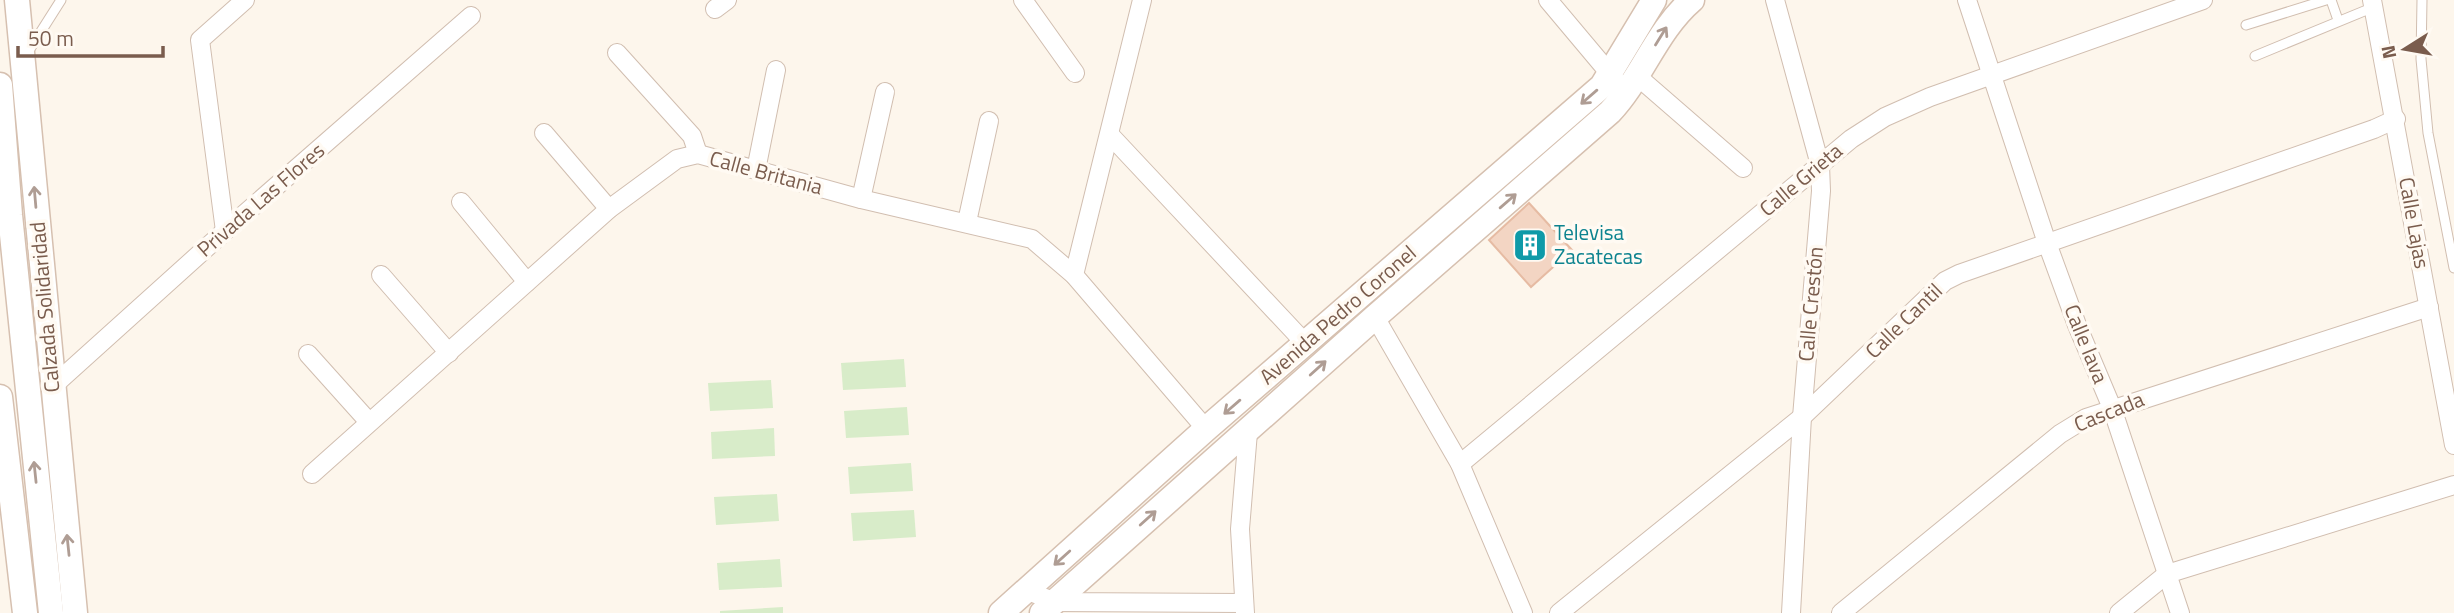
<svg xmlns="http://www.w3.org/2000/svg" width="2454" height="613" font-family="'Titillium Web',sans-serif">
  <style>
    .green { fill: #d8ecc9 }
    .building { fill: #f3d5c3; stroke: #e6bba3; stroke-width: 2 }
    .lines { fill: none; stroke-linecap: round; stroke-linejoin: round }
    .lane-casing { stroke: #d1beb0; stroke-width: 11 }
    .street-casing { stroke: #d1beb0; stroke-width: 20 }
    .secondary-casing { stroke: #d6c0b0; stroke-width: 27 }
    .lane { stroke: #fff; stroke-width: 9 }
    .street { stroke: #fff; stroke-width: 18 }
    .secondary { stroke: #fff; stroke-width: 24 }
    .oneway { stroke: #af9d94 }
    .labels { text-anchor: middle; stroke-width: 7; stroke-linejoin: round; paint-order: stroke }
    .street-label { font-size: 21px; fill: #7a5c4d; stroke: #fffaf3 }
    .culture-label { font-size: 21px; fill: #0d838f; stroke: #fffaf3; text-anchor: start }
  </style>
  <rect width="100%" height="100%" fill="#fdf6ec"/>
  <!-- green -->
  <g class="green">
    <polygon points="904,359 906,387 843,390 841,363"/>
    <polygon points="771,380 773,408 710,411 708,383"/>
    <polygon points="907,407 909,435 846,438 844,411"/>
    <polygon points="774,428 775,456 712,459 711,432"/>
    <polygon points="911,463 913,491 850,494 848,467"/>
    <polygon points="777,494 779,521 716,525 714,497"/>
    <polygon points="914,510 916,537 853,541 851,513"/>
    <polygon points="780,559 782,587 719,590 717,563"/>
    <polygon points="783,607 783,613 720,613 720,611"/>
  </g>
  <!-- building -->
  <polygon class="building" points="1529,203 1572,250 1531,287 1489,240"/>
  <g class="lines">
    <!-- lane casing -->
    <g class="lane-casing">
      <g id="lane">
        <polyline points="2331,0 2338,20"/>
        <polyline points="2422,0 2421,59 2428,133 2454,268"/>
        <polyline points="2246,25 2326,0"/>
        <polyline points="28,52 61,0"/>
        <polyline points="2255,56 2374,7"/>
      </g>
    </g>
    <!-- street casing -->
    <g class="street-casing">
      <g id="street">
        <polyline points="1023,0 1075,73"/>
        <polyline points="1548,0 1616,81"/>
        <polyline points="1775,0 1820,165 1821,191 1802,417 1791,613"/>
        <polyline points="1967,0 2047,243 2077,325 2112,408 2180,613"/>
        <polyline points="2372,0 2454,445"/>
        <polyline points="715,9 727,0"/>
        <polyline points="617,53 692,136 698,154"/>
        <polyline points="1637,76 1743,168"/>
        <polyline points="544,133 609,209"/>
        <polyline points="1110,135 1305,343"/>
        <polyline points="756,170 776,70"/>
        <polyline points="861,199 885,92"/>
        <polyline points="461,202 527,282"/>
        <polyline points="967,222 989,121"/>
        <polyline points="225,231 200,40 245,0"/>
        <polyline points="381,275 449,353"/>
        <polyline points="1074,275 1142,0"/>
        <polyline points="1375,317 1460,464 1523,613"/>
        <polyline points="308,354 369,422"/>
        <polyline points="53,386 225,231 471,16"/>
        <polyline points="1460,464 1851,139 1885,117 1930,97 2203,0"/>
        <polyline points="312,474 609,209 677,159 698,154 861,199 1032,239 1074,275 1206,429"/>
        <polyline points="1026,590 1055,602 1243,603"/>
        <polyline points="1245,613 1240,529 1248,432"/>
        <polyline points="1559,613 1802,417 1945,281 1959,274 2374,129 2396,119"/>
        <polyline points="1841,613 2060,434 2086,418 2429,307"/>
        <polyline points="2119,613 2167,574 2454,485"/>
      </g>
    </g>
    <!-- secondary casing -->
    <g class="secondary-casing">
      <g id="secondary">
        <polyline points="17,0 75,613"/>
        <polyline points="0,85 10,215 51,613"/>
        <polyline points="0,397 25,613"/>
        <polyline points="1001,613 1206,429 1602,86 1654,0"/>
        <path d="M1042 613 1375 317 1610 112C1642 78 1656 31 1692 0"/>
      </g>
    </g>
    <!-- lane -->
    <use href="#lane" class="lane"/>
    <!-- street -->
    <use href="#street" class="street"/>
    <!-- secondary -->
    <use href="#secondary" class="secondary"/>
  </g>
  <!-- one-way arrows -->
  <defs><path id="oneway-shaft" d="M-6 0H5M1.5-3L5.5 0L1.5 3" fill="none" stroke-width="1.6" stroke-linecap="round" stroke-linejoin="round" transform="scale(1.75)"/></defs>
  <g class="oneway">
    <use href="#oneway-shaft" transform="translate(1661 36) rotate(-58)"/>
    <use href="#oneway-shaft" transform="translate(1589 97) rotate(139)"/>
    <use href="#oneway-shaft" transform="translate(35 197) rotate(-95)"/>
    <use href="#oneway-shaft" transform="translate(1508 201) rotate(-41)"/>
    <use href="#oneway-shaft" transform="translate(1318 368) rotate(-42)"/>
    <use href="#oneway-shaft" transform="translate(1232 407) rotate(139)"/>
    <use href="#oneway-shaft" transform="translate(35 472) rotate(-96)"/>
    <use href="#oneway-shaft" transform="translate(1148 518) rotate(-42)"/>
    <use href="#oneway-shaft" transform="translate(68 545) rotate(-96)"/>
    <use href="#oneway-shaft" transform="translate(1062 558) rotate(138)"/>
  </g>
  <!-- icons -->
  <defs>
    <g id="building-square" transform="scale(1.75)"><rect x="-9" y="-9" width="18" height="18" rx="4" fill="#0f9aa8" stroke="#fffaf3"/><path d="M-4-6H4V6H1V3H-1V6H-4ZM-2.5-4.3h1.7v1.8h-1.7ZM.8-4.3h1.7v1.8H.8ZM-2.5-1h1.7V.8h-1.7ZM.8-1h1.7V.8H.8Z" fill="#fff"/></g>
  </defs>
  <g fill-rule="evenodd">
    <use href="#building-square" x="1530" y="245"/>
  </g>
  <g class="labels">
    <!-- street labels -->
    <g class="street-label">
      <text transform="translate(766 173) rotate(15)" y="7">Calle Britania</text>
      <text transform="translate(1801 180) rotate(-40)" y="7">Calle Grieta</text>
      <text transform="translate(261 200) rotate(-41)" y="7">Privada Las Flores</text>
      <text transform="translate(2414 223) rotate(80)" y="7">Calle Lajas</text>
      <text transform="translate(1811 304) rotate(-85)" y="7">Calle Crestón</text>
      <text transform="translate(45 307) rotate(-95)" y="7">Calzada Solidaridad</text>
      <text transform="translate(1338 315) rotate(-41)" y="7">Avenida Pedro Coronel</text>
      <text transform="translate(1904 321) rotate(-44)" y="7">Calle Cantil</text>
      <text transform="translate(2086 344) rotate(68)" y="7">Calle lava</text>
      <text transform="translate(2109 412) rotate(-22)" y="7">Cascada</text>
    </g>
    <!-- culture labels -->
    <g class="culture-label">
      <text x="1554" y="240">Televisa<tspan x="1554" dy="24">Zacatecas</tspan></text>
    </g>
  </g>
  <!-- north arrow -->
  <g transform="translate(2405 49) rotate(259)" stroke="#fffaf3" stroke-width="5" paint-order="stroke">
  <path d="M0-5L12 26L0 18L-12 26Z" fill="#7a5c4d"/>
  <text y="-10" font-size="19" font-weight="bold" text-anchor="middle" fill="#7a5c4d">N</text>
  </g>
  <!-- scale -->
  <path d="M18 46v10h145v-10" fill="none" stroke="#7a5c4d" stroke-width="3.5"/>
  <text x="28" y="46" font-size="21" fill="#7a5c4d" stroke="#fffaf3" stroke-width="5" paint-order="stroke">50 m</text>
</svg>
